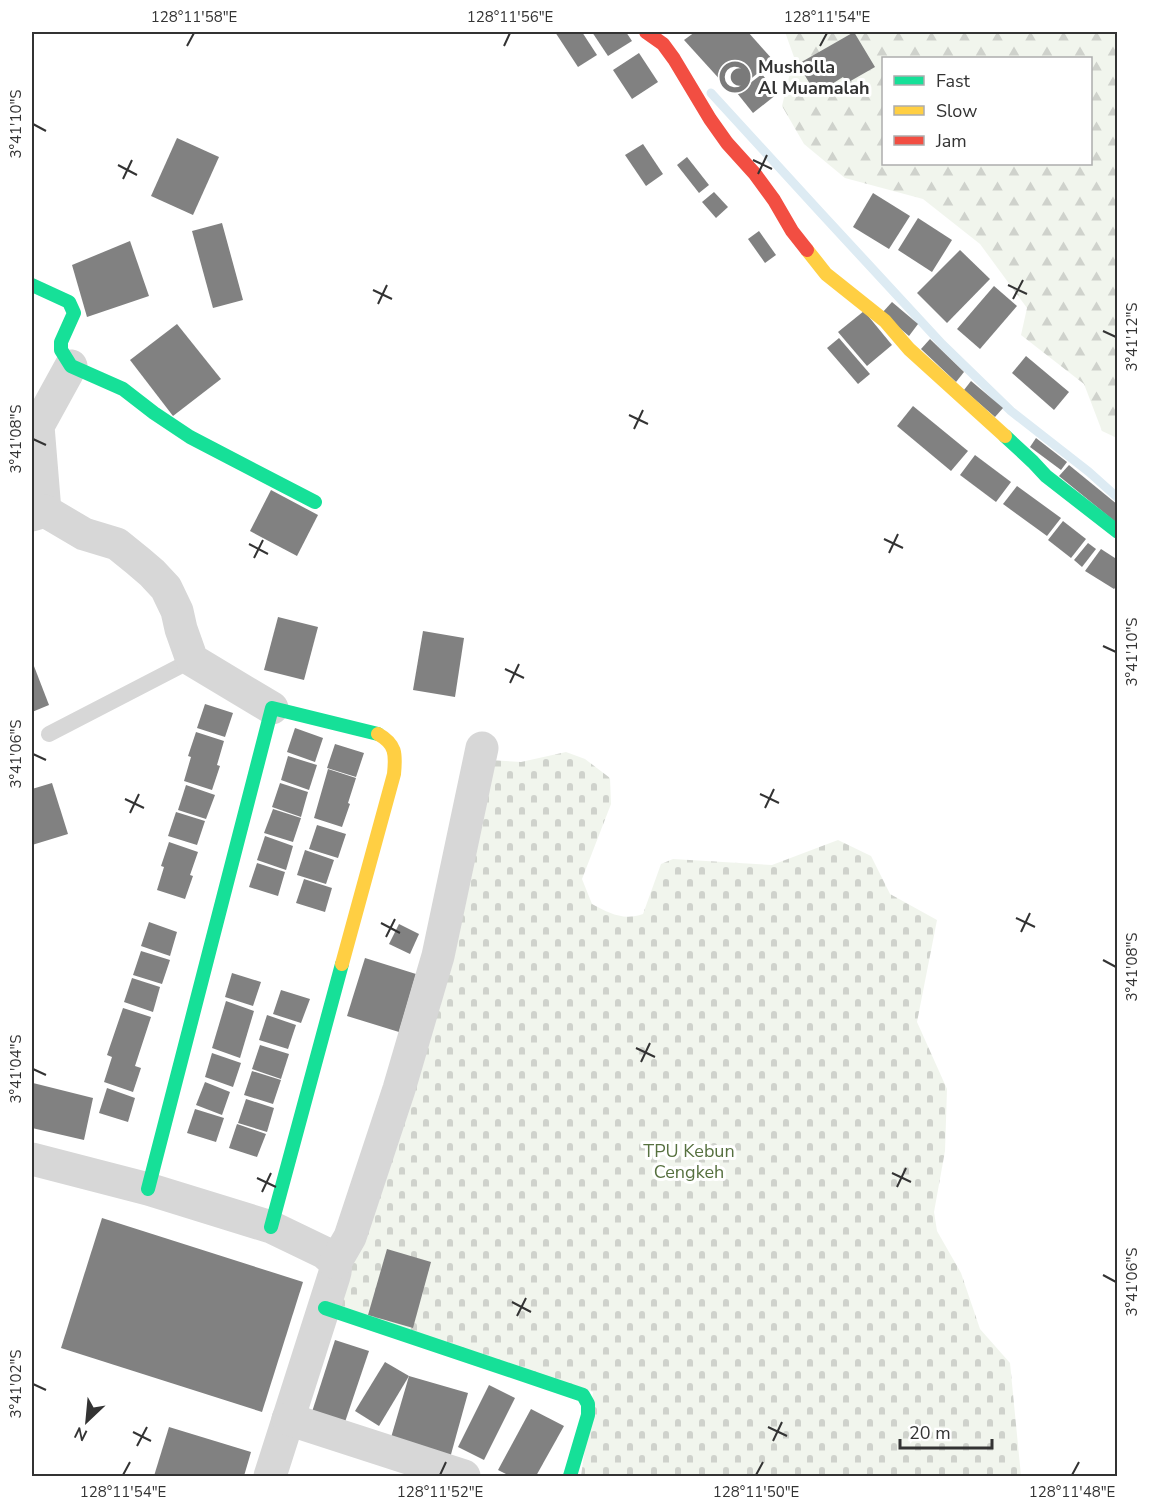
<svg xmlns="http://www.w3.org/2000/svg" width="1149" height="1508" font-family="'Nunito Sans',sans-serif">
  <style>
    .forest { fill: url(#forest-firs); fill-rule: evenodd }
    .cemetery { fill: url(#cemetery-stones) }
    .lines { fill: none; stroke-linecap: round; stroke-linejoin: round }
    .stream { stroke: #ddebf3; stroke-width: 9 }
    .building { fill: #818181 }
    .lane { stroke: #d7d7d7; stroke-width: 16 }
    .street { stroke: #d7d7d7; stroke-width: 33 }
    .fast { stroke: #16e098; stroke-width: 14 }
    .slow { stroke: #ffcf43; stroke-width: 14 }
    .jam { stroke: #f24e42; stroke-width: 14 }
    .ticks { fill: none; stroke: #333; stroke-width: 2 }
    .labels { text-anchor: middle; stroke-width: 6; stroke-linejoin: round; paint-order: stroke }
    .poi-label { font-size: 18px; font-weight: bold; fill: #333; stroke: #fff; text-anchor: start }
    .park-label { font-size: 18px; fill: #56703f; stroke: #fff }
    .neatline { fill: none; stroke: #333; stroke-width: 2 }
    .ticks-label { font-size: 15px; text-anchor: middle; fill: #333 }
  </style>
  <defs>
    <pattern id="forest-firs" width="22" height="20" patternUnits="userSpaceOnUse" patternTransform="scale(1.5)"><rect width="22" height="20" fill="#f1f5ed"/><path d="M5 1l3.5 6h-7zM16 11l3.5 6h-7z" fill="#cfd2cc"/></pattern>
    <pattern id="cemetery-stones" width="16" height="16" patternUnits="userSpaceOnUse" patternTransform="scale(1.5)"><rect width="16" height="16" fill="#f1f5ed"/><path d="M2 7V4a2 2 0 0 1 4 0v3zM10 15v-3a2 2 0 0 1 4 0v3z" fill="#cfd2cc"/></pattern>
  </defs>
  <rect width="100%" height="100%" fill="#fff"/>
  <!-- forest -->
  <path class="forest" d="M785 32H1117V438L1102 431 1084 384 1021 335 1027 308 980 244 923 199 845 178 804 144 782 106 794 57ZM884 58H1090V164H884Z"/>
  <!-- cemetery -->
  <path class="cemetery" d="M566 752 585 759 610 778 611 804 582 879 592 904C609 913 623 921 643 914L661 864 673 859 772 865 838 840 871 856 890 894 937 920 917 1022 947 1089 945 1151 934 1212 937 1231 961 1273 980 1329 1010 1363 1021 1476H581L593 1392 338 1307 489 760 521 762Z"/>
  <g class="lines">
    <!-- stream -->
    <polyline class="stream" points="711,93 820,212 942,344 1011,411 1089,472 1118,498"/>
  </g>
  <!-- building -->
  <g class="building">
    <polygon points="555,32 582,32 597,55 578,67"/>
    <polygon points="592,32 626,32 632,41 608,56"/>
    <polygon points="695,32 748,32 773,60 733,94 684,40"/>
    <polygon points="854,32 875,67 847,83 843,77 816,94 798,64"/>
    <polygon points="639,53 658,82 632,99 613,70"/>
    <polygon points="762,74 777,94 753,113 737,93"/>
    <polygon points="177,138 219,157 193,215 151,196"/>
    <polygon points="643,144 663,174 646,186 625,155"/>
    <polygon points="687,157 709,185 699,193 677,165"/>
    <polygon points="714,192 728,207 716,218 702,202"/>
    <polygon points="873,193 910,216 889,249 853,227"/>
    <polygon points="918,218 952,240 932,272 898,250"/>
    <polygon points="222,223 243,300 213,308 192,231"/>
    <polygon points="759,231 776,255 765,263 748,239"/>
    <polygon points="130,241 149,296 87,317 72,265"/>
    <polygon points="960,250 990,279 947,323 917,293"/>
    <polygon points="994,286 1017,306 980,349 957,329"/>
    <polygon points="892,302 918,324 909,336 882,313"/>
    <polygon points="864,311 892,345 867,366 838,332"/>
    <polygon points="177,324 221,379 173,416 130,360"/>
    <polygon points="839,338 870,374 858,384 827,348"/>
    <polygon points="930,339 964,372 956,382 921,349"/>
    <polygon points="1026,356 1069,392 1054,410 1012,373"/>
    <polygon points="971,381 1003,408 995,417 964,390"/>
    <polygon points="913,406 968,451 951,471 897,426"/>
    <polygon points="1036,438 1067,462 1061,470 1030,447"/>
    <polygon points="975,455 1011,482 996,502 960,475"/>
    <polygon points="1069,465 1118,505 1118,524 1059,476"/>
    <polygon points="1017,486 1061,518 1047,536 1003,504"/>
    <polygon points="271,490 318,515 297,556 250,531"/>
    <polygon points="1063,521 1086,539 1071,558 1048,540"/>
    <polygon points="1088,543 1096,549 1082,567 1074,560"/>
    <polygon points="1101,549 1118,560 1118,585 1114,589 1085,571"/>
    <polygon points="278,617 318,627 304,680 264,670"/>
    <polygon points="423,631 464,638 455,697 413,690"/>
    <polygon points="32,661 49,705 32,712"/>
    <polygon points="205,704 233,713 225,737 197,728"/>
    <polygon points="295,728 323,738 315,762 287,752"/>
    <polygon points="196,732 224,741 217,765 220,766 212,790 184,781 191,757 188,756"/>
    <polygon points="335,744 364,753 356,777 327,768"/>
    <polygon points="288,756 317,765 309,790 281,780"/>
    <polygon points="328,769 356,778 348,803 350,804 342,827 314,818"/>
    <polygon points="52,783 68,834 32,845 32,789"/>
    <polygon points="280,783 308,792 301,817 272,807"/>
    <polygon points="186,785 215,795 206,819 178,810"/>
    <polygon points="273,809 301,818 293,842 264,833"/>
    <polygon points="176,812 205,821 197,845 168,836"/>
    <polygon points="317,825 346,834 338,858 309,849"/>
    <polygon points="265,836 293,846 286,870 257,860"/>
    <polygon points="169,842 198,852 190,875 193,876 185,899 157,890 164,867 161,866"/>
    <polygon points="305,850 334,860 326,884 297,875"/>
    <polygon points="257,863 285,872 278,896 249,887"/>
    <polygon points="304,879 332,888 325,912 296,903"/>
    <polygon points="149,922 177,932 170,956 141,946"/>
    <polygon points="399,924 419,934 410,954 389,944"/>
    <polygon points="141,951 170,960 162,984 133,975"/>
    <polygon points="365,958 416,974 399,1032 347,1016"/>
    <polygon points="232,973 261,982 253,1006 225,997"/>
    <polygon points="132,978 160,987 153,1012 124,1002"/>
    <polygon points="281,990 310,999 301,1023 273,1014"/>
    <polygon points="226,1001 254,1011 240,1058 212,1048"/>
    <polygon points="123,1008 151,1017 135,1066 141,1068 133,1092 104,1082 112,1057 107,1055"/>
    <polygon points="267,1015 296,1025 288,1049 259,1040"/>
    <polygon points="260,1045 289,1054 281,1079 252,1069"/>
    <polygon points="212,1053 241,1063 233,1087 205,1077"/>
    <polygon points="252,1071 281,1080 273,1104 244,1095"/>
    <polygon points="205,1082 230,1092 222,1115 196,1105"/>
    <polygon points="33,1083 93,1098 84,1140 32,1128"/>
    <polygon points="107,1088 135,1098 128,1122 99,1113"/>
    <polygon points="246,1099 274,1108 267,1132 238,1123"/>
    <polygon points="195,1109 224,1118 216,1142 187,1133"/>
    <polygon points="237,1124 266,1134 257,1157 229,1148"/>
    <polygon points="102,1218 303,1282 262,1412 61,1348"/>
    <polygon points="387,1249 431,1262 413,1328 368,1315"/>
    <polygon points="335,1340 369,1351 344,1425 311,1415"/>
    <polygon points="385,1362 409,1376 379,1426 355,1411"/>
    <polygon points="409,1376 468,1393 450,1458 390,1441"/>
    <polygon points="489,1385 515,1398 484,1460 458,1447"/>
    <polygon points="531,1409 564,1426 536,1476 510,1476 498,1470"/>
    <polygon points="169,1427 251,1452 244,1476 154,1476"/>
  </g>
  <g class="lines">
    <!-- lane -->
    <polyline class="lane" points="49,734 192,660"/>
    <!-- street -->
    <g class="street">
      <polyline points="45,511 38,426 71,366"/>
      <polyline points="32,515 45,511 84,534 117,544 138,561 152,573 166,588 177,611 181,629 192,660 272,708"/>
      <path d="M32 1159 148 1189 271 1227 325 1253C334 1261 338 1264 334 1276L270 1476"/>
      <polyline points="335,1263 350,1237 399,1089 438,956 482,748"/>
      <polyline points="288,1419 464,1476"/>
    </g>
    <!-- fast -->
    <g class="fast">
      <polyline points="32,285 69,302 74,313 61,342 61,350 71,366 123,389 154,413 190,437 315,502"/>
      <polyline points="1005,436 1033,462 1046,476 1118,532"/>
      <polyline points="148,1189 272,708 378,734"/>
      <polyline points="271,1227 342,964"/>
      <polyline points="325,1308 583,1395 588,1404 588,1415 570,1476"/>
    </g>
    <!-- slow -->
    <g class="slow">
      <polyline points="807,250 826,274 885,321 909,349 1005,436"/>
      <path d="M342 964 394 774C396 754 396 744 378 734"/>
    </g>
    <!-- jam -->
    <polyline class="jam" points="646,32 663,44 674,59 710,119 727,143 755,174 774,200 792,231 807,250"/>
  </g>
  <!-- ticks -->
  <path class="ticks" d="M187 46 194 33M504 46 510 33M820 46 827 33M33 124 46 131M753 160 772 169M118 165 137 175M758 174 767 155M123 179 132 160M1008 285 1027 294M373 290 392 299M1013 299 1023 280M378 304 387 285M1103 331 1116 337M629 415 648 424M634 429 643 410M33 439 46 445M884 539 903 548M249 544 268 554M889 553 898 534M254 558 263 540M1103 646 1116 652M505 669 524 678M510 683 519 664M33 754 46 760M760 794 779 803M125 799 144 808M765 808 774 789M130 813 139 794M1016 918 1035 927M381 923 400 933M1021 932 1030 913M386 937 395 919M1103 960 1116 967M636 1048 655 1057M641 1062 650 1043M33 1069 46 1075M892 1173 911 1182M257 1178 276 1187M897 1187 906 1168M262 1192 271 1173M1103 1275 1116 1282M512 1302 531 1312M517 1316 526 1298M33 1384 46 1390M768 1427 787 1436M133 1432 151 1441M773 1441 782 1422M137 1446 147 1427M123 1475 130 1462M440 1475 446 1462M756 1475 763 1462M1072 1475 1079 1462"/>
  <!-- icons -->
  <defs>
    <g id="mosque-disc" transform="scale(1.725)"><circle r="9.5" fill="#7a7a7a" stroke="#fff"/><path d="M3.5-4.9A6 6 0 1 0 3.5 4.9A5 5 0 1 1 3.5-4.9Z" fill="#fff"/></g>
  </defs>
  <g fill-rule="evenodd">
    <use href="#mosque-disc" x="735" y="77"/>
  </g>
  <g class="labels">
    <!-- poi labels -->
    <g class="poi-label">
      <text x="758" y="73">Musholla<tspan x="758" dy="21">Al Muamalah</tspan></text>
    </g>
    <!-- park labels -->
    <g class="park-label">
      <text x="689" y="1157">TPU Kebun<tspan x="689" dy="21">Cengkeh</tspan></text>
    </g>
  </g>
  <!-- border -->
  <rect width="1149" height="1508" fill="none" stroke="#ffffff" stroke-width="66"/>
  <!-- legend -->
  <rect x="882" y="57" width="210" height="108" fill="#ffffff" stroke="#adadad" stroke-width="1.5"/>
  <rect x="894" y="76" width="30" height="9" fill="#16e098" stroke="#adadad" stroke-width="1.5"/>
  <text x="936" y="87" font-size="18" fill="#333333">Fast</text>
  <rect x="894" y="106" width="30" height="9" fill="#ffcf43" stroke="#adadad" stroke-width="1.5"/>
  <text x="936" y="117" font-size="18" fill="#333333">Slow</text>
  <rect x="894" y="136" width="30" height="9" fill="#f24e42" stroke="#adadad" stroke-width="1.5"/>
  <text x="936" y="147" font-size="18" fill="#333333">Jam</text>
  <!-- north arrow -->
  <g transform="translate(87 1421) rotate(206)" stroke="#ffffff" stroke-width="4.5" paint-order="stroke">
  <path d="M0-4.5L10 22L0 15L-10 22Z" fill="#333333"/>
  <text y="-9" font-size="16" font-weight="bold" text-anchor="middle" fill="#333333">N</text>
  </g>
  <!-- scale -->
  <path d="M900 1439v9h92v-9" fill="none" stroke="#333333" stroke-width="3"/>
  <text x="909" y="1439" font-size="18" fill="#333333" stroke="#ffffff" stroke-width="4.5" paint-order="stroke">20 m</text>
  <rect x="33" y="33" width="1083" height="1442" class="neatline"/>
  <g class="ticks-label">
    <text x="194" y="22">128°11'58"E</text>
    <text x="510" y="22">128°11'56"E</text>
    <text x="827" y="22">128°11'54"E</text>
    <text transform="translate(16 124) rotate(-90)" y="5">3°41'10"S</text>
    <text transform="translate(1132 337) rotate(-90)" y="5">3°41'12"S</text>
    <text transform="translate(16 439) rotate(-90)" y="5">3°41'08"S</text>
    <text transform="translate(1132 652) rotate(-90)" y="5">3°41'10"S</text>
    <text transform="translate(16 754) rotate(-90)" y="5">3°41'06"S</text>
    <text transform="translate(1132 967) rotate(-90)" y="5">3°41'08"S</text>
    <text transform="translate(16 1069) rotate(-90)" y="5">3°41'04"S</text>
    <text transform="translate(1132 1282) rotate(-90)" y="5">3°41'06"S</text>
    <text transform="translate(16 1384) rotate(-90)" y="5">3°41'02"S</text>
    <text x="123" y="1497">128°11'54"E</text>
    <text x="440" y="1497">128°11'52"E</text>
    <text x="756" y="1497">128°11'50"E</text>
    <text x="1072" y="1497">128°11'48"E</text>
  </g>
</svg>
